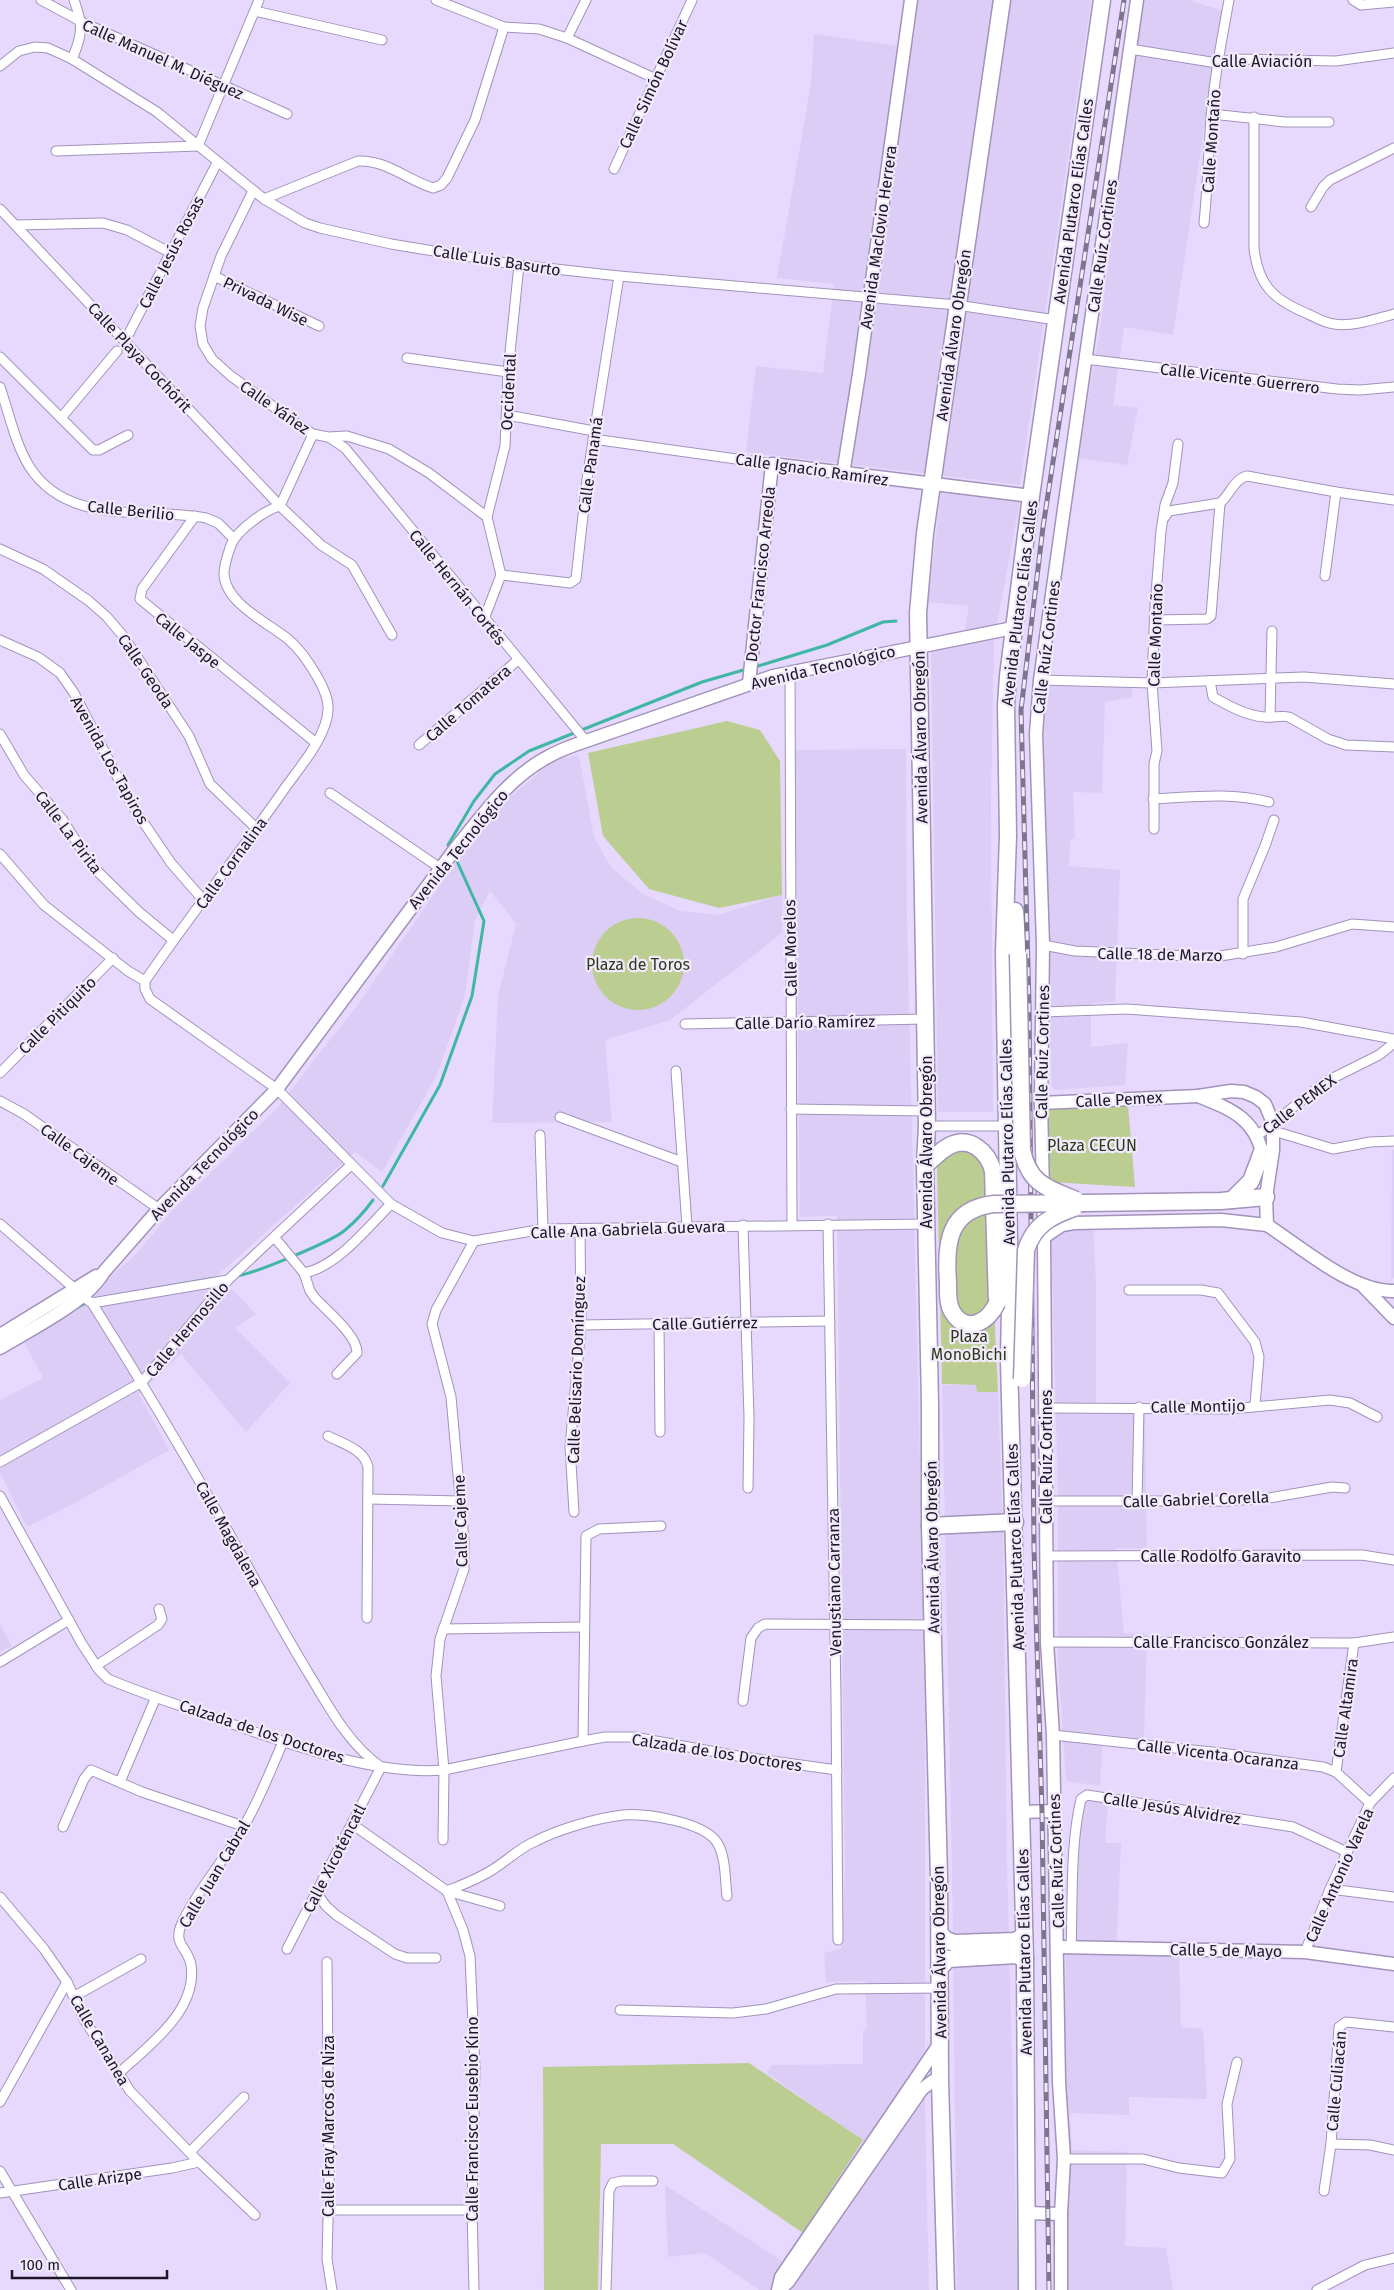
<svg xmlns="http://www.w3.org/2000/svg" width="1394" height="2290" font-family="'Fira Sans',sans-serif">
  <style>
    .built { fill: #dccdf7 }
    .green { fill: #bbcd91 }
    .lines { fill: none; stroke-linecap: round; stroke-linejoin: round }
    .stream { stroke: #40b6a5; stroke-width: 3 }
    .street-casing { stroke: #a292bc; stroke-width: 11 }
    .secondary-casing { stroke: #a292bc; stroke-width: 15 }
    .highway-casing { stroke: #a292bc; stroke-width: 19 }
    .street { stroke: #fff; stroke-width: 9 }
    .secondary { stroke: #fff; stroke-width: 12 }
    .highway { stroke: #fff; stroke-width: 16 }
    .rail-casing { stroke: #7e758f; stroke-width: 5 }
    .rail { stroke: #f0eafc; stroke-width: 3; stroke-dasharray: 9; stroke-linecap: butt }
    .highway-bridge-casing { stroke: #a292bc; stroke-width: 19; stroke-linecap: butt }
    .highway-bridge { stroke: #fff; stroke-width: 16 }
    .labels { text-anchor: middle; stroke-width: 4.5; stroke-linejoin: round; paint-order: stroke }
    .street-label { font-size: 16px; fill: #1c1626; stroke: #f0eafc }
    .park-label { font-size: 16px; fill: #303917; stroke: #f0eafc }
  </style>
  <rect width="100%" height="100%" fill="#e6d9fd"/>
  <!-- built -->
  <g class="built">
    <polygon points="919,0 1091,0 1020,485 746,452 756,366 823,373 834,284 777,278 811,84 814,34 912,48"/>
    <polygon points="1144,0 1193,0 1193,2 1222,10 1173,335 1124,327 1113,405 1138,408 1127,465 1078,458 1101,323 1121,159"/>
    <polygon points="941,493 1020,501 994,640 991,807 993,1112 938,1112 931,651 962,645 969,606 928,602"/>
    <polygon points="1046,684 1132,686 1132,697 1105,702 1102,793 1073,792 1075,839 1070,839 1069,866 1120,870 1115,1002 1091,1003 1091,1047 1128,1043 1125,1085 1055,1090 1052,1087 1046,958 1044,742"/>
    <polygon points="906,749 907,918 925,1675 925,2108 929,2290 759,2290 705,2253 668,2257 665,2185 782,2261 863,2141 767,2073 771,2065 863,2064 863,2033 867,2026 865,1981 826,1982 824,1953 841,1949 845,1868 837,1216 800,1217 795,750"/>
    <polygon points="579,755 594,837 611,867 642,893 680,911 718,915 782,895 782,933 670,1020 605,1040 612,1122 492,1123 498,996 516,924 490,891 475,920 465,995 437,1075 382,1172 355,1152 218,1275 256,1314 235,1328 290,1383 246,1432 181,1354 139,1394 169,1450 75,1503 27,1527 0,1473 0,1400 43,1378 24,1342 78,1306 137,1253 172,1211 276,1109 359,1003 473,837 510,797 554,760"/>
    <polygon points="1392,1150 1394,1150 1394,1278 1391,1278"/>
    <polygon points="1093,1227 1096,1282 1096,1412 1145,1411 1147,1549 1116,1548 1124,1633 1147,1634 1144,1739 1103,1734 1100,1786 1066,1781 1058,1660 1058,1494 1051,1236 1068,1228"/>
    <polygon points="942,1385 977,1385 977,1392 998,1392 1003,1531 1007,1864 1018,2290 957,2290 952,1870"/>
    <polygon points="0,1624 12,1646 0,1652"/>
    <polygon points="1084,1798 1108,1803 1105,1843 1121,1843 1116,1953 1179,1954 1181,2027 1203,2029 1207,2099 1129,2097 1129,2115 1070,2113 1072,2150 1127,2152 1125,2246 1166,2248 1173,2290 1067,2290 1064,2090 1066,1952 1076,1951 1076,1862"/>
  </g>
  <!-- green -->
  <g class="green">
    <polygon points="727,721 760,730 780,761 782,895 719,908 649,889 603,836 588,753"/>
    <circle cx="638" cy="964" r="46"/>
    <polygon points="1128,1105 1135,1187 1049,1182 1049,1108"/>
    <polygon points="968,1147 987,1163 998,1392 977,1392 976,1385 942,1384 937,1167 943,1156"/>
    <polygon points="749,2063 863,2140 803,2233 673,2144 601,2144 598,2290 544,2290 543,2067"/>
  </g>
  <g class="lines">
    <!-- stream -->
    <g class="stream">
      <polyline points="755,667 827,645 883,622 896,621"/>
      <polyline points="451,849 448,845 474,801 495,774 529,751 702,682 747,669"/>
      <polyline points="383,1186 440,1085 472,996 484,921 455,857"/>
      <path d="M236 1276C254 1274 330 1242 344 1231 355 1222 365 1211 373 1200"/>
      <polyline points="94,1299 210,1279"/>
      <polyline points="76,1308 88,1302"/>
    </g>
    <!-- street casing -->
    <g class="street-casing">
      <g id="street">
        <polyline points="41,0 82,22 287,114"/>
        <polyline points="436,0 504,27 539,29 567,38 656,79"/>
        <polyline points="1353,0 1361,5 1394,2"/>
        <polyline points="255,11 382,40"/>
        <polyline points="567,38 586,0"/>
        <polyline points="1130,49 1217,63 1233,59 1336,61 1394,53"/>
        <path d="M72 59C83 34 83 25 74 0"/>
        <polyline points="0,66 19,51 35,47 48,48 72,59 157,112 264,199 305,223 320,228 391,244 519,265 619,276 957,305 1056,320"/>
        <polyline points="1212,114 1285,122 1329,122"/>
        <path d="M1254 117V248C1258 286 1274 300 1308 314 1316 318 1325 323 1334 324 1353 327 1375 319 1394 314"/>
        <polyline points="56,151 198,146 259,0"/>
        <polyline points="614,169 692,0"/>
        <polyline points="253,191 221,256 203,308 200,326 203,344 212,359 231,376 300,426 313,434 328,437 347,436 389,449 429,473 487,517 501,575 484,619"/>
        <path d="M264 199 358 161C387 160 407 180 433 188L441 185 447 178 475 120 504 27"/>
        <polyline points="1311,207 1323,187 1330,180 1394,148"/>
        <polyline points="0,209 280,506 321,545 352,565 392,635"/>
        <path d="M1204 223C1207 193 1208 164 1210 134 1212 89 1221 44 1229 0"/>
        <polyline points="16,225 103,223 127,230 171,253"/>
        <polyline points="214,276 319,326"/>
        <polyline points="125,341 217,163"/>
        <polyline points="0,357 93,450 99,450 128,435"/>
        <polyline points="407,358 508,372"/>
        <polyline points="1085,359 1337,389 1360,390 1394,387"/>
        <path d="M0 387C9 413 15 443 29 466 67 527 147 507 206 518L218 523 234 539"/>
        <polyline points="507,415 594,431"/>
        <polyline points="61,418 117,351"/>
        <polyline points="330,438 345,448 586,741"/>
        <polyline points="593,439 772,464"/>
        <polyline points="280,506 313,434"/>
        <polyline points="195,516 142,589 140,599 316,743"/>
        <polyline points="487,517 505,446 508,372 519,265"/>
        <path d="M1164 518 1169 511 1220 503C1230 495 1234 479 1247 476L1336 492 1394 500"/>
        <polyline points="0,549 43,569 89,601 107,617 124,637 189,736 210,784 257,829"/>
        <polyline points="501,575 570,583 576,579 587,479 619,276"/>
        <polyline points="1325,576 1336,492"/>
        <polyline points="1155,620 1207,619 1211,616 1220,503"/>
        <polyline points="0,640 38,657 60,673 74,693 133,807 171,863 204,901"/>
        <polyline points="790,672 792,1225"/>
        <polyline points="1040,680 1152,683 1304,677 1394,684"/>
        <path d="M1210 681 1213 697C1229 706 1247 716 1265 717 1274 718 1281 715 1289 717L1328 739 1346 745 1394 747"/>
        <polyline points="1270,717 1272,631"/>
        <polyline points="0,734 24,775 62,819 92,866 139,912 173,940"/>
        <polyline points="419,745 518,660"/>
        <polyline points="330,793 440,868"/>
        <path d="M1153 799C1192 797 1231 792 1269 802"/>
        <polyline points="1154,829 1154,764 1157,751 1152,683 1155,606 1161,531 1165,505 1173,483 1178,444"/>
        <polyline points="0,854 44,905 128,971 145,981 145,989 150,999 277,1089 391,1204 442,1233 474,1241 543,1229 926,1224"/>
        <polyline points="1043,945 1075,951 1214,957 1276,947 1352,924 1394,927"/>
        <polyline points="1243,954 1243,899 1265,846 1274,820"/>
        <path d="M145 981C190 915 240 853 285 788 300 767 327 736 328 710 329 699 323 687 318 678 310 664 300 649 288 639 268 623 225 603 224 574 224 564 228 554 231 545 237 530 265 510 280 506"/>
        <polyline points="1043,1012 1127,1009 1301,1022 1394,1039"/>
        <polyline points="685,1024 925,1019"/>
        <polyline points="676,1071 687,1226"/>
        <polyline points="0,1073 113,958"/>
        <polyline points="0,1101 24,1114 159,1209"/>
        <polyline points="791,1109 926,1111"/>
        <polyline points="560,1117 682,1162"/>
        <polyline points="927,1126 1006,1126"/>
        <polyline points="1274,1131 1333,1149 1370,1142 1394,1141"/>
        <polyline points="540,1135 543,1229"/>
        <polyline points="1257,1136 1325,1082 1379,1055 1394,1043"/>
        <polyline points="0,1224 75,1289"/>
        <polyline points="828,1224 836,1697 838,1940"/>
        <polyline points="743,1225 749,1417 748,1488"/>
        <path d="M275 1238 304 1273 310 1291 315 1298C326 1310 358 1336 357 1353L337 1374"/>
        <path d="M304 1273C337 1267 368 1227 391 1204"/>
        <polyline points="1129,1290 1201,1290 1218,1293 1255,1342 1259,1357 1255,1405"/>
        <path d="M82 1296 92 1303C145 1387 196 1473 244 1560 266 1600 288 1640 312 1679 331 1711 350 1745 381 1767L287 1949"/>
        <polyline points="92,1303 228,1280"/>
        <polyline points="659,1324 660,1432"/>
        <polyline points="581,1325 830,1321"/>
        <polyline points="1046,1408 1232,1409 1330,1400 1350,1403 1377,1417"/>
        <path d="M328 1436C343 1444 364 1449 368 1467L367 1618"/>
        <polyline points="0,1462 142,1382 228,1280 351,1165"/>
        <path d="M0 1496 82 1644 99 1670 108 1679C143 1694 179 1705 215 1718 283 1742 372 1776 444 1770L583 1741 605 1737H634L743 1757 837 1770"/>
        <polyline points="369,1499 461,1501"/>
        <polyline points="1046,1501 1226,1501 1269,1498 1332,1487 1345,1488"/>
        <polyline points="1137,1502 1139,1407"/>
        <polyline points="574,1512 570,1447 581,1325 580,1229"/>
        <polyline points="1047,1556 1362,1555 1394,1560"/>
        <polyline points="443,1629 583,1627"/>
        <polyline points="1047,1642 1354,1643 1394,1637"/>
        <polyline points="0,1662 69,1620"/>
        <polyline points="96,1666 158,1625 162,1619 159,1609"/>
        <polyline points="743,1701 751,1638 758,1628 765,1624 934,1625"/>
        <polyline points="1053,1735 1221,1753 1323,1767 1336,1772 1370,1803"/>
        <polyline points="583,1741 586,1536 599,1529 661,1526"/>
        <polyline points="1336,1772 1354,1643"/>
        <polyline points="120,1782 156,1697"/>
        <polyline points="352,1824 447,1891 500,1906"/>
        <polyline points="63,1827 84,1779 91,1770 142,1792 243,1826"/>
        <polyline points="443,1840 444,1770 436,1676 440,1639 464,1569 464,1541 451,1397 432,1324 436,1310 474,1241"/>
        <polyline points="1330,1889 1394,1897"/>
        <polyline points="447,1891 463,1930 470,1956 475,2068 472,2210 474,2290"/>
        <path d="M447 1891C462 1885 478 1879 492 1870 507 1861 519 1848 536 1841 559 1829 597 1818 623 1815 646 1813 706 1822 718 1844 726 1859 725 1880 727 1896"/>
        <polyline points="316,1892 326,1906 336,1915 395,1954 407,1958 436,1958"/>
        <polyline points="0,1897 44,1949 67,1982 84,2019 130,2091 195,2158 255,2215"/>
        <path d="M1071 1947C1073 1898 1070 1846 1081 1799L1087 1795 1293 1827 1347 1852"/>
        <polyline points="1305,1952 1330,1889 1370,1803 1394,1778"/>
        <polyline points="327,1962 329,2180 327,2259 332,2290"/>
        <polyline points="75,1996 141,1959"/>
        <polyline points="620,2010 733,2013 766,2009 836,1989 940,1988"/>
        <path d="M118 2074C147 2047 198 2011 191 1965 188 1947 172 1945 182 1923 195 1895 216 1870 233 1844 254 1813 268 1776 283 1742"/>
        <polyline points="0,2102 67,1982"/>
        <polyline points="1331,2144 1370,2145 1394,2150"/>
        <polyline points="190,2152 244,2097"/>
        <polyline points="1064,2159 1143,2159 1179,2168 1222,2173 1230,2159 1227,2104 1237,2062"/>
        <polyline points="0,2171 71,2290"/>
        <polyline points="1324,2191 1331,2144 1339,2027 1346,2022 1394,2027"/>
        <polyline points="0,2193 172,2168 199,2162"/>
        <polyline points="328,2210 472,2210"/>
        <polyline points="606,2290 609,2191 613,2183 622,2181 653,2181"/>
        <polyline points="1317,2290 1365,2265 1394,2258"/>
      </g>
    </g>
    <!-- secondary casing -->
    <g class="secondary-casing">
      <g id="secondary">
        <polyline points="843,474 859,374 911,0"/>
        <polyline points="749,683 772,464 1031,496"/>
        <path d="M1198 1096C1233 1110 1257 1119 1264 1161"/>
        <path d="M1041 1103 1198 1096 1231 1091 1244 1092 1256 1097 1265 1104 1273 1123V1150L1266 1197 1267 1225C1301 1247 1352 1292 1394 1291"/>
        <polyline points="1044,1237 1062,1225 1074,1223 1221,1220 1267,1225"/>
        <polyline points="1363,1286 1394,1318"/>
        <polyline points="0,1335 96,1276"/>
        <path d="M0 1348C29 1330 87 1302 103 1273L159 1209 277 1089 455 849C481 817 507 780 544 759 557 751 571 746 586 741L773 676 1013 628"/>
        <polyline points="1022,1812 1054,1811"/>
        <polyline points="1058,1947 1305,1952 1394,1964"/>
        <polyline points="1027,2213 1061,2214"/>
        <polyline points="778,2290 781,2277 940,2043"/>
        <polyline points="779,2290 788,2282 922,2089 933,2081 940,2081"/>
        <polyline points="1061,2290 1061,2214 1064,2159 1059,2082 1053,1735 1047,1642 1044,1237 1041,1103 1043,945 1036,734 1040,680 1063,516 1137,0"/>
      </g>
    </g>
    <!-- highway casing -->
    <g class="highway-casing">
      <g id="highway">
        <polyline points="1015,911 1018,954"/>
        <path d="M925 1165C933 1159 941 1150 949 1146 970 1135 988 1152 993 1171L997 1303"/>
        <polyline points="1232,1200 1251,1181 1262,1152"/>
        <polyline points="1085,1203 1221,1201 1266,1197"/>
        <polyline points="930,1526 1015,1522"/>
        <polyline points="940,1934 946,1940 954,1943 1015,1941 1024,1936"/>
        <polyline points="939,1969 948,1959 1016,1955 1025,1959"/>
        <polyline points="946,2290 940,2081 939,1878 930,1526 930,1404 925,1165 927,1126 918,613 925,533 1002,0"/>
        <polyline points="1027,2290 1025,1959 1009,1361 1010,1304 1004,953 1008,835 1006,705 1008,676 1031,496 1102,0"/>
      </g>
    </g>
    <!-- street -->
    <use href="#street" class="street"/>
    <!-- secondary -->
    <use href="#secondary" class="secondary"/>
    <!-- highway -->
    <use href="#highway" class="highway"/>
    <!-- rail casing -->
    <g class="rail-casing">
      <polyline id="rail" points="1049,2290 1042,1812 1034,1548 1029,1004 1021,710 1043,527 1124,0"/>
    </g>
    <!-- rail -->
    <use href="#rail" class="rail"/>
    <!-- highway-bridge casing -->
    <g class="highway-bridge-casing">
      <g id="highway-bridge">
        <path d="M1018 954 1022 1150C1029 1184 1047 1188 1076 1200"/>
        <path d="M997 1303C989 1321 967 1335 953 1313 947 1304 948 1292 948 1282 945 1244 948 1209 994 1204L1085 1203"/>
        <path d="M1022 1379 1026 1250C1034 1225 1051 1216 1074 1208"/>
      </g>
    </g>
    <!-- highway-bridge -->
    <use href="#highway-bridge" class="highway-bridge"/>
  </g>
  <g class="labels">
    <!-- street labels -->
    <g class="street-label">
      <text transform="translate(163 59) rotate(24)" y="6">Calle Manuel M. Diéguez</text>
      <text x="1262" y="67">Calle Aviación</text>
      <text transform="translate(653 84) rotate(-65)" y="6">Calle Simón Bolívar</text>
      <text transform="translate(1211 141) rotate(-86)" y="6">Calle Montaño</text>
      <text transform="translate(1073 201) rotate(-82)" y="6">Avenida Plutarco Elías Calles</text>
      <text transform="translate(878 237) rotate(-82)" y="6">Avenida Maclovio Herrera</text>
      <text transform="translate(1102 246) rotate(-82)" y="6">Calle Ruíz Cortines</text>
      <text transform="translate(171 252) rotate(-63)" y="6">Calle Jesús Rosas</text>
      <text transform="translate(497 260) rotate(9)" y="6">Calle Luis Basurto</text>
      <text transform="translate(266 301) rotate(26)" y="6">Privada Wise</text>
      <text transform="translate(953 335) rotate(-82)" y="6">Avenida Álvaro Obregón</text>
      <text transform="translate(140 357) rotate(47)" y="6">Calle Playa Cochórit</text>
      <text transform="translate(1240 378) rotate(7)" y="6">Calle Vicente Guerrero</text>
      <text transform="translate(508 392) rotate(-87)" y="6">Occidental</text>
      <text transform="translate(275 407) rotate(35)" y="6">Calle Yáñez</text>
      <text transform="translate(590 465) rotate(-82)" y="6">Calle Panamá</text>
      <text transform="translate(812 469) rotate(8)" y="6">Calle Ignacio Ramírez</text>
      <text transform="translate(131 510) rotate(6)" y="6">Calle Berilio</text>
      <text transform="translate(760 574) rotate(-84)" y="6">Doctor Francisco Arreola</text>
      <text transform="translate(458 587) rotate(51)" y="6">Calle Hernán Cortés</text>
      <text transform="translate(1019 603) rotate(-83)" y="6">Avenida Plutarco Elías Calles</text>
      <text transform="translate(1155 635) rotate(-88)" y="6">Calle Montaño</text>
      <text transform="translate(188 640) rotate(39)" y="6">Calle Jaspe</text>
      <text transform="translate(1046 647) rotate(-83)" y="6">Calle Ruíz Cortines</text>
      <text transform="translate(823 667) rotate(-13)" y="6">Avenida Tecnológico</text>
      <text transform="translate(146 671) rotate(56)" y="6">Calle Geoda</text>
      <text transform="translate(468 703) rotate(-41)" y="6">Calle Tomatera</text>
      <text transform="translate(920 737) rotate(-91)" y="6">Avenida Álvaro Obregón</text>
      <text transform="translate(110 760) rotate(61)" y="6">Avenida Los Tapiros</text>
      <text transform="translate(69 832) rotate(53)" y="6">Calle La Pirita</text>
      <text transform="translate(458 849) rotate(-51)" y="6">Avenida Tecnológico</text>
      <text transform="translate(231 863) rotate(-54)" y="6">Calle Cornalina</text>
      <text transform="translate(790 948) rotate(-91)" y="6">Calle Morelos</text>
      <text transform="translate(1160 954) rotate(1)" y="6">Calle 18 de Marzo</text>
      <text transform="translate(57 1015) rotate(-45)" y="6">Calle Pitiquito</text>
      <text transform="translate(805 1022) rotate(-1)" y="6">Calle Darío Ramírez</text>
      <text transform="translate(1042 1052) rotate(-89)" y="6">Calle Ruíz Cortines</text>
      <text transform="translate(1119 1099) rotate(-3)" y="6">Calle Pemex</text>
      <text transform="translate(1299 1104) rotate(-37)" y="6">Calle PEMEX</text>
      <text transform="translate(926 1142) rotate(-90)" y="6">Avenida Álvaro Obregón</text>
      <text transform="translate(1007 1142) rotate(-91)" y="6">Avenida Plutarco Elías Calles</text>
      <text transform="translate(80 1154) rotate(36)" y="6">Calle Cajeme</text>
      <text transform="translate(204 1164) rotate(-46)" y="6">Avenida Tecnológico</text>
      <text transform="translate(628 1229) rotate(-2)" y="6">Calle Ana Gabriela Guevara</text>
      <text transform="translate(705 1323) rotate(-1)" y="6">Calle Gutiérrez</text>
      <text transform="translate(187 1329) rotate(-50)" y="6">Calle Hermosillo</text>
      <text transform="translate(576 1370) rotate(-88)" y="6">Calle Belisario Domínguez</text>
      <text transform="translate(1198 1406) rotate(-1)" y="6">Calle Montijo</text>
      <text transform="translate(1046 1457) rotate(-90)" y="6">Calle Ruíz Cortines</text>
      <text transform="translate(1196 1499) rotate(-2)" y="6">Calle Gabriel Corella</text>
      <text transform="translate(460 1521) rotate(-92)" y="6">Calle Cajeme</text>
      <text transform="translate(229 1534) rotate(61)" y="6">Calle Magdalena</text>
      <text transform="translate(932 1547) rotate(-91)" y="6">Avenida Álvaro Obregón</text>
      <text transform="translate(1015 1547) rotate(-92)" y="6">Avenida Plutarco Elías Calles</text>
      <text x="1221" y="1562">Calle Rodolfo Garavito</text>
      <text transform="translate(834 1582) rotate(-91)" y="6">Venustiano Carranza</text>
      <text x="1221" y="1648">Calle Francisco González</text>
      <text transform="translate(1345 1708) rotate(-82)" y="6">Calle Altamira</text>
      <text transform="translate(262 1731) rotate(18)" y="6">Calzada de los Doctores</text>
      <text transform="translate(717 1752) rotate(9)" y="6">Calzada de los Doctores</text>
      <text transform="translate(1218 1754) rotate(7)" y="6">Calle Vicenta Ocaranza</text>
      <text transform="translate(1172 1808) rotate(9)" y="6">Calle Jesús Alvidrez</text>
      <text transform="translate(334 1858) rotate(-63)" y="6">Calle Xicoténcatl</text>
      <text transform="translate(1056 1861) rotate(-92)" y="6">Calle Ruíz Cortines</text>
      <text transform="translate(214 1874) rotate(-59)" y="6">Calle Juan Cabral</text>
      <text transform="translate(1339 1875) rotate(-66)" y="6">Calle Antonio Varela</text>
      <text transform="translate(1226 1950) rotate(1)" y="6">Calle 5 de Mayo</text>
      <text transform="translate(939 1952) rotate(-91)" y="6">Avenida Álvaro Obregón</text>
      <text transform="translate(1024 1952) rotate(-91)" y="6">Avenida Plutarco Elías Calles</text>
      <text transform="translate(100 2040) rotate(60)" y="6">Calle Cananea</text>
      <text transform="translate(1336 2081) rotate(-85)" y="6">Calle Culiacán</text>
      <text transform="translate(472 2119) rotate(-90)" y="6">Calle Francisco Eusebio Kino</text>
      <text transform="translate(328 2126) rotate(-90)" y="6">Calle Fray Marcos de Niza</text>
      <text transform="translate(100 2179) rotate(-8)" y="6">Calle Arizpe</text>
    </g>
    <!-- park labels -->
    <g class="park-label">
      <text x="638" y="970">Plaza de Toros</text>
      <text x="1092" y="1151">Plaza CECUN</text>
      <text x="969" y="1342">Plaza<tspan x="969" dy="18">MonoBichi</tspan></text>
    </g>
  </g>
  <!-- scale -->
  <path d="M12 2270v8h155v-8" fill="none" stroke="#1c1626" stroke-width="2.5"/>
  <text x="20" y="2270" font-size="15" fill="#1c1626" stroke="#f0eafc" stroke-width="4" paint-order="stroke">100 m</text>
</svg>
